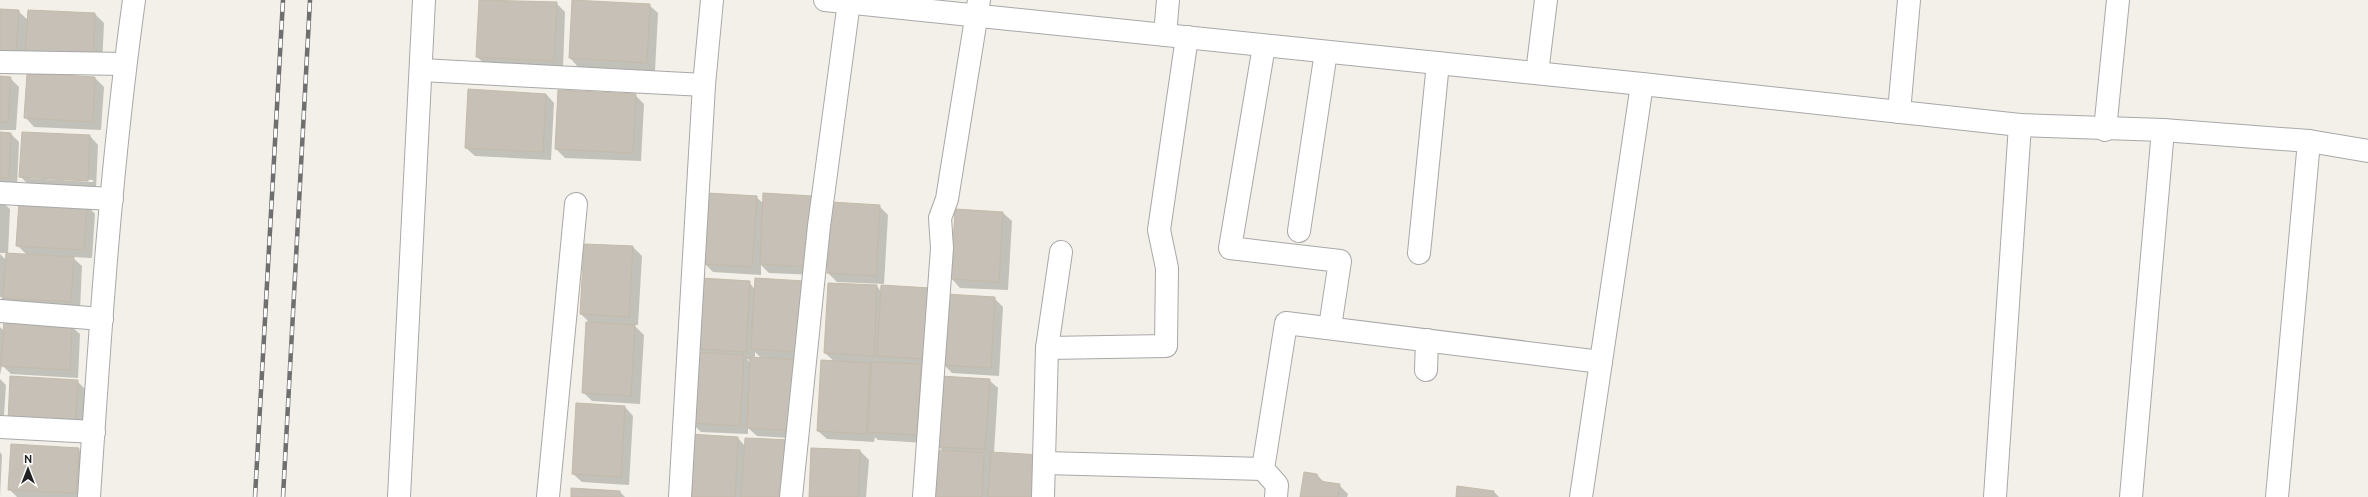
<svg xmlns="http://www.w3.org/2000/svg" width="2368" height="497" font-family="Ubuntu,sans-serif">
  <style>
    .shadow { fill: #0003; fill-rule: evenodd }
    .building { fill: #c7c0b7; stroke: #c4baa9 }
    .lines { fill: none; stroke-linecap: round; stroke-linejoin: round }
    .minor-casing { stroke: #a8a8a8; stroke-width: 24 }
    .tertiary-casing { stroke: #a8a8a8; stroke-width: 24 }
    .minor { stroke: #fff; stroke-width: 22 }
    .tertiary { stroke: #fff; stroke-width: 22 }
    .rail-casing { stroke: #6f6f6f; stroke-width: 4.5 }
    .rail { stroke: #fff; stroke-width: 3; stroke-dasharray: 9; stroke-linecap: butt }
  </style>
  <rect width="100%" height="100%" fill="#f2f0e8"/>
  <!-- shadow -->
  <g class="shadow">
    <polygon points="480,0 556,3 565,12 563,69 486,65 477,57"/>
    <polygon points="649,5 658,13 655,71 578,67 570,58"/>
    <polygon points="0,10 18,11 28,20 95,14 104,23 102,67 0,62"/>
    <polygon points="0,77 10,78 19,87 16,130 0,130"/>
    <polygon points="95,78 104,87 101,130 34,127 26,118"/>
    <polygon points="546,94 554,103 551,160 475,156 466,148"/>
    <polygon points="635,95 644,104 641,161 565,158 556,149"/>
    <polygon points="0,133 11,134 19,142 17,187 0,186"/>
    <path d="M90 136 98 145 96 189 29 185 20 176ZM28 176 93 180V182L28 178Z"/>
    <polygon points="756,197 764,204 817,275 769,273 761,265 761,275 713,272 705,264"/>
    <polygon points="0,200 10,209 8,254 27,255 17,245 87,205 95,214 92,258 72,257 82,266 80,310 13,306 6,299 5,306 0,306 2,297 0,297 0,254 7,261 7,253 0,253"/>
    <polygon points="879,206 888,215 884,284 837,282 828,273"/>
    <polygon points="956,210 1003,213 1012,221 1008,290 960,288 952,279"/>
    <polygon points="633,247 642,256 638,325 634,325 644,335 640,404 592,401 584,393 591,324 581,314"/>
    <path d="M749 282 809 360 804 439 757 436 748 428V434L701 432 692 423 703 354 698 348ZM755 352 762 359 755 358ZM747 359 751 360V364Z"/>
    <polygon points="877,286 934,367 921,366 929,374 925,443 878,440 875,437 874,442 827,439 818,431 835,362 825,353"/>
    <polygon points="994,298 1003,307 999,376 952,373 943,364"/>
    <polygon points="71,326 80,334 78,378 11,374 2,365 0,375 0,327 4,331"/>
    <polygon points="0,379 6,385 3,429 0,429"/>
    <polygon points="989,380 998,388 994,453 1046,497 934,497 943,451 938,446"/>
    <polygon points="77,381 86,390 84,434 17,431"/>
    <polygon points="625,407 633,416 629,485 582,482 573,474"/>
    <polygon points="738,438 745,446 799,497 687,497"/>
    <polygon points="78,449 87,458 85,497 17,497 9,489"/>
    <polygon points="860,451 869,460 866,497 810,497"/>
    <polygon points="0,452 2,455 0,497"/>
    <polygon points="1316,474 1325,483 1339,485 1348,494 1347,497 1301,497"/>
    <polygon points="572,489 620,492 625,497 572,497"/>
    <polygon points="1494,492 1499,497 1457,497"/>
  </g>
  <!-- building -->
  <g class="building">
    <polygon points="479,0 557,2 554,61 476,57"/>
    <polygon points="572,0 650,4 647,63 569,58"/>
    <polygon points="0,9 19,10 16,55 0,55"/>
    <polygon points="28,10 95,13 93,59 25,55"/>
    <polygon points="27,73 95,77 93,122 24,118"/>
    <polygon points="0,76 11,77 8,122 0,122"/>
    <polygon points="468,89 546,94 543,152 465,148"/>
    <polygon points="558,90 636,94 633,153 555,149"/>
    <polygon points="0,132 11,133 9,178 0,178"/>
    <polygon points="22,132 90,135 88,181 19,177"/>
    <polygon points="707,193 757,196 752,267 704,264"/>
    <polygon points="763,193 812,196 808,267 760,264"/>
    <polygon points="19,201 87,204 84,250 16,246"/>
    <polygon points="831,202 880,205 876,276 827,273"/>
    <polygon points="955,209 1003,212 999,282 951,279"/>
    <polygon points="584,244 633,246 629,317 580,314"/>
    <polygon points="6,253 74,257 71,302 3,298"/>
    <polygon points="701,278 750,281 746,352 697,349"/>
    <polygon points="755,278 804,281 800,352 751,349"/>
    <polygon points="828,283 877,285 874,356 824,353"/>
    <polygon points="881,285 930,288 926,359 877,356"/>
    <polygon points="945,294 995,297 991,368 942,365"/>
    <polygon points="4,321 72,325 70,370 1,366"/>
    <polygon points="586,322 635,325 631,396 582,393"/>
    <polygon points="694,352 744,355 740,426 691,423"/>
    <polygon points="750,357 800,360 796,431 747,428"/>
    <polygon points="821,360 870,363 866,434 817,431"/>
    <polygon points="872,362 921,364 917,435 868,432"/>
    <polygon points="10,376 78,380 75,426 8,422"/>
    <polygon points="940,376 990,379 985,449 937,447"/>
    <polygon points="576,403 625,406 621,477 572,474"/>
    <polygon points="689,434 738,437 735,497 686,497"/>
    <polygon points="745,438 793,440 790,497 741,497"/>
    <polygon points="11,444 79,448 76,493 8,490"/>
    <polygon points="811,448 860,450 858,497 809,497"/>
    <polygon points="936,450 984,453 982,497 933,497"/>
    <polygon points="991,452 1040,455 1037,497 988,497"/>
    <polygon points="1304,472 1317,474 1319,481 1340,484 1338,497 1300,497"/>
    <polygon points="1457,486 1494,491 1493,497 1456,497"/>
    <polygon points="571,488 620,491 620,497 571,497"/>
  </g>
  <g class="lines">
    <!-- minor casing -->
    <g class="minor-casing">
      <g id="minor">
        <polyline points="1165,35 1168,0"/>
        <polyline points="1264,46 1230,248 1340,261 1330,327"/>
        <polyline points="0,62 125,64"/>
        <polyline points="421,70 704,85"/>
        <polyline points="1537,73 1546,0"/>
        <polyline points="1899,112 1909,0"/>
        <polyline points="2105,130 2118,0"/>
        <polyline points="0,193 112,199"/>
        <polyline points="1299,231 1326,52"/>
        <polyline points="1419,253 1438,63"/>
        <polyline points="0,311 102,319"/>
        <polyline points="1047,348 1166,346 1167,268 1159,230 1187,37"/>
        <polyline points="1426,370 1427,340"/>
        <polyline points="0,427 94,432"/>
        <polyline points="1045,463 1263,469"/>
        <path d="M89 497C100 331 111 165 134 0"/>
        <polyline points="548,497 576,204"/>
        <polyline points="680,497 704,85 712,0"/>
        <polyline points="791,497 819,226 849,2"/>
        <polyline points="924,497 942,248 940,218 947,199 979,0"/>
        <polyline points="1043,497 1047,348 1061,252"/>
        <polyline points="1276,497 1277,485 1263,469 1286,323 1601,362"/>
        <polyline points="1581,497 1642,84"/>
        <polyline points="1995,497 2020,125"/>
        <polyline points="2131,497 2163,130"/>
        <polyline points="2277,497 2309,141"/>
      </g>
    </g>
    <!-- tertiary casing -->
    <g class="tertiary-casing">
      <g id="tertiary">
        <polyline points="825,0 1642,84 2020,125 2163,130 2309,141 2368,151"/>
        <polyline points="399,497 424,0"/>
      </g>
    </g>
    <!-- minor -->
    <use href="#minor" class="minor"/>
    <!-- tertiary -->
    <use href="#tertiary" class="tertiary"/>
    <!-- rail casing -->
    <g class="rail-casing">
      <g id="rail">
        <polyline points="255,497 283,0"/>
        <polyline points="283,497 310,0"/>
      </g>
    </g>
    <!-- rail -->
    <use href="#rail" class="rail"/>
  </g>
  <!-- north arrow -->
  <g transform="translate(28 469)" stroke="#ffffff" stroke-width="3" paint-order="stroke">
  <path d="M0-3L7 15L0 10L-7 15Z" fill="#212121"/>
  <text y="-6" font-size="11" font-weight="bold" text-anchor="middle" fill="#212121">N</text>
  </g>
</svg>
